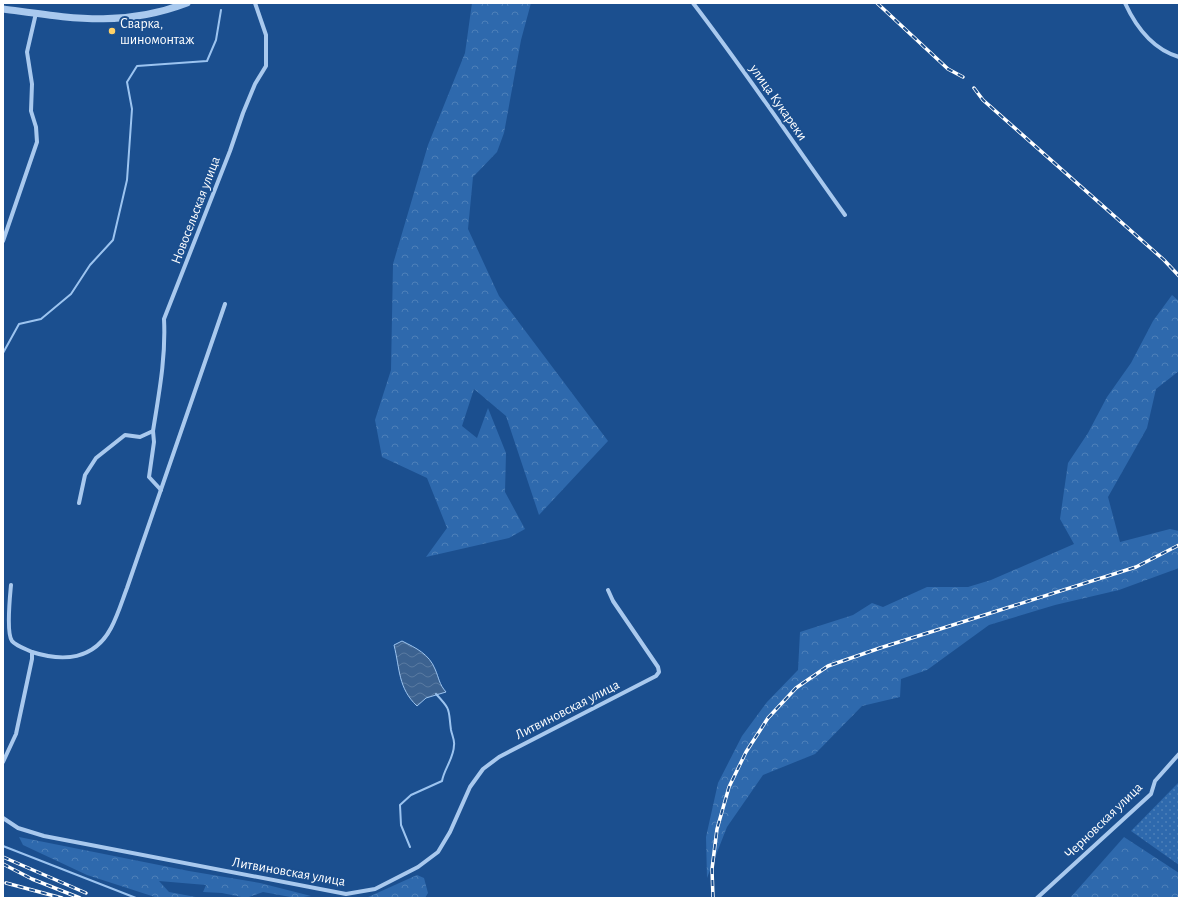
<svg xmlns="http://www.w3.org/2000/svg" width="1182" height="901" font-family="'Alegreya Sans',sans-serif">
  <style>
    .grass { fill: url(#grass-dots) }
    .forest { fill: url(#forest-crowns) }
    .water { fill: url(#water-waves); stroke: #9cc4f0 }
    .lines { fill: none; stroke-linecap: round; stroke-linejoin: round }
    .stream { stroke: #9cc4f0; stroke-width: 2 }
    .minor { stroke: #a9c9ee; stroke-width: 4 }
    .tertiary { stroke: #a9c9ee; stroke-width: 7 }
    .rail-casing { stroke: #fff; stroke-width: 3.5 }
    .rail { stroke: #1b4f8f; stroke-width: 2; stroke-dasharray: 6; stroke-linecap: butt }
    .poi-dot { fill: #ffd166; stroke: #1b4f8f; stroke-width: 1.5 }
    .labels { text-anchor: middle; stroke-width: 4; stroke-linejoin: round; paint-order: stroke }
    .poi-label { font-size: 14px; fill: #fff; stroke: #1b4f8f; text-anchor: start }
    .street-label { font-size: 14px; fill: #fff; stroke: #1b4f8f }
  </style>
  <defs>
    <pattern id="grass-dots" width="8" height="8" patternUnits="userSpaceOnUse"><rect width="8" height="8" fill="#2e69ad"/><path d="M2 2h.1M6 6h.1" fill="none" stroke="#4d80b9" stroke-width="1.8" stroke-linecap="round"/></pattern>
    <pattern id="forest-crowns" width="20" height="18" patternUnits="userSpaceOnUse"><rect width="20" height="18" fill="#2e69ad"/><path d="M2 6a3 3 0 1 1 6 0M12 15a3 3 0 1 1 6 0" fill="none" stroke="#4d80b9"/></pattern>
    <pattern id="water-waves" width="16" height="10" patternUnits="userSpaceOnUse"><rect width="16" height="10" fill="#3c6290"/><path d="M0 5q4-4 8 0t8 0" fill="none" stroke="#597aa1"/></pattern>
  </defs>
  <rect width="100%" height="100%" fill="#1b4f8f"/>
  <!-- grass -->
  <polygon class="grass" points="1179,782 1179,865 1131,831"/>
  <!-- forest -->
  <g class="forest">
    <polygon points="472,3 531,3 521,40 504,133 497,152 473,177 468,229 499,296 608,441 539,515 506,416 474,389 462,426 477,438 488,408 506,453 505,492 525,529 509,538 426,557 447,528 427,478 382,457 375,420 391,370 393,264 428,145 465,53"/>
    <polygon points="1172,295 1179,301 1179,371 1156,389 1147,428 1108,497 1120,542 1170,529 1179,531 1179,568 1119,590 1055,605 989,625 927,670 901,679 900,697 862,706 815,754 763,775 727,827 707,878 706,837 718,783 742,736 767,702 798,670 800,632 853,615 872,603 883,607 927,587 968,587 991,580 1074,544 1060,519 1068,463 1088,433 1107,397 1131,363 1153,321"/>
    <polygon points="19,837 189,871 260,883 311,896 296,898 263,892 246,898 222,893 203,892 206,885 159,881 169,892 201,898 158,898 87,875 23,845"/>
    <polygon points="1124,837 1179,873 1179,898 1070,898"/>
    <polygon points="417,875 424,878 428,893 425,898 366,898"/>
  </g>
  <!-- water -->
  <path class="water" d="M402 641C416 648 429 654 435 669 439 678 439 684 446 692L426 698 417 706C398 688 400 669 394 645Z"/>
  <g class="lines">
    <!-- stream -->
    <g class="stream">
      <polyline points="3,353 19,324 41,319 71,294 90,265 113,240 127,180 132,109 127,82 137,66 207,61 216,40 221,10"/>
      <polyline points="3,846 136,898"/>
      <path d="M410 847 401 825 400 805 411 795 442 781C444 769 454 758 454 745 455 741 452 735 451 730 448 709 452 711 436 694"/>
    </g>
    <!-- minor -->
    <g class="minor">
      <path d="M693 3C746 72 794 144 845 215"/>
      <path d="M1125 3C1136 27 1152 49 1179 57"/>
      <polyline points="3,241 37,142 36,127 31,111 32,84 27,52 36,13"/>
      <polyline points="153,431 154,442 149,477 161,490"/>
      <path d="M79 503 85 475 96 458 125 435 140 437 153 431C159 393 166 357 164 319L230 151 243 113 255 84 266 66V35L255 3"/>
      <path d="M32 652C63 662 94 660 111 628 118 615 122 601 127 588L225 304"/>
      <path d="M3 762 16 734 32 659V652C26 649 16 646 12 641 6 633 10 596 11 585"/>
      <polyline points="3,818 18,828 44,836 346,894 375,889 418,867 438,852 450,832 470,787 483,769 499,757 656,676 659,672 658,667 613,601 608,590"/>
      <polyline points="1037,898 1151,794 1155,781 1179,754"/>
    </g>
    <!-- tertiary -->
    <path class="tertiary" d="M3 9C71 18 121 28 187 3"/>
    <!-- rail casing -->
    <g class="rail-casing">
      <g id="rail">
        <polyline points="877,3 948,69 963,77"/>
        <polyline points="974,88 983,100 1164,260 1179,276"/>
        <polyline points="3,857 86,893"/>
        <polyline points="3,864 32,879 80,898"/>
        <polyline points="6,883 62,898"/>
        <polyline points="713,898 712,869 717,829 729,787 746,752 768,718 796,688 828,666 880,648 1136,567 1179,545"/>
      </g>
    </g>
    <!-- rail -->
    <use href="#rail" class="rail"/>
  </g>
  <!-- markers -->
  <circle class="poi-dot" cx="112" cy="31" r="4"/>
  <g class="labels">
    <!-- poi labels -->
    <g class="poi-label">
      <text x="120" y="28">Сварка,<tspan x="120" dy="16">шиномонтаж</tspan></text>
    </g>
    <!-- street labels -->
    <g class="street-label">
      <text transform="translate(779 102) rotate(55)" y="5">улица Кукареки</text>
      <text transform="translate(195 210) rotate(-69)" y="5">Новосельская улица</text>
      <text transform="translate(567 709) rotate(-27)" y="5">Литвиновская улица</text>
      <text transform="translate(1103 820) rotate(-44)" y="5">Черновская улица</text>
      <text transform="translate(289 871) rotate(10)" y="5">Литвиновская улица</text>
    </g>
  </g>
  <!-- border -->
  <rect width="1182" height="901" fill="none" stroke="#ffffff" stroke-width="8"/>
</svg>
